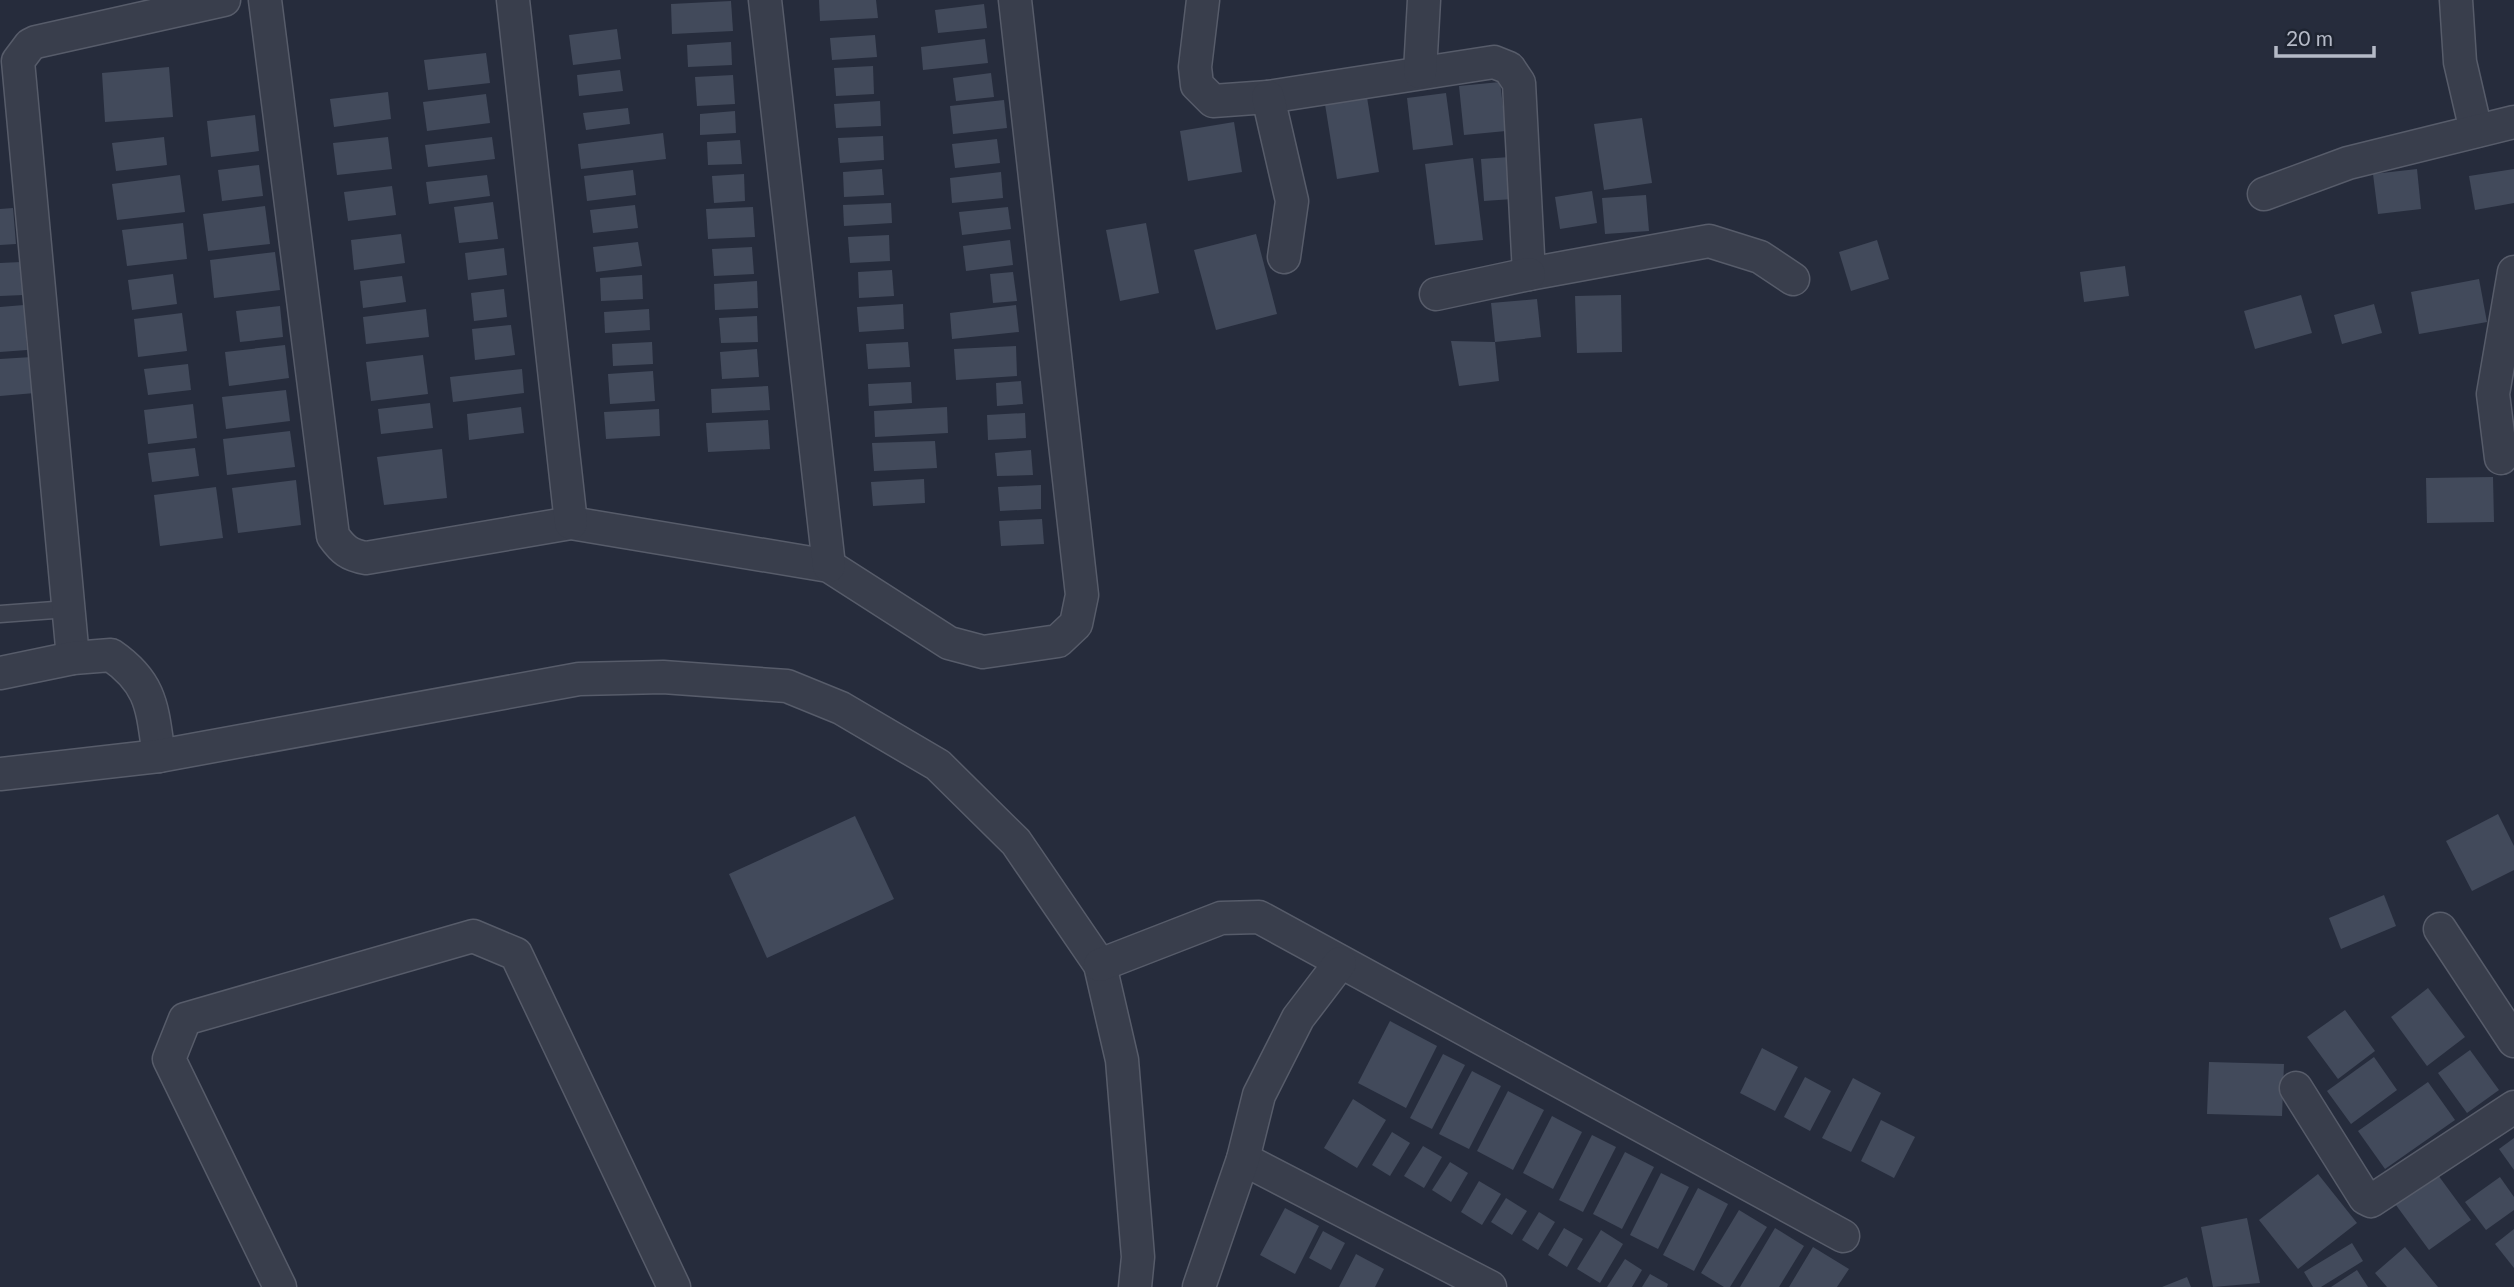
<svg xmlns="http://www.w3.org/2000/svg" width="2514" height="1287" font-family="Lato,sans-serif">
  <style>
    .building { fill: #424a5b }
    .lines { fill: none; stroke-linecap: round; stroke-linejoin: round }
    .lane-casing { stroke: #575c6a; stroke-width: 19 }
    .street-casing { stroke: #575c6a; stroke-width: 35 }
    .lane { stroke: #393e4c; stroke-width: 16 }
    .street { stroke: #393e4c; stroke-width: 32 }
  </style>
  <rect width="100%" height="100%" fill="#262c3c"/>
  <!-- building -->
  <g class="building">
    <polygon points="819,0 876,0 878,18 820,21"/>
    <polygon points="731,1 733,31 672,34 671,4"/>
    <polygon points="984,4 987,28 938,33 935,10"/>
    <polygon points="617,29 621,59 573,65 569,35"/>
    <polygon points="875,35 877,57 832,60 830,38"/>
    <polygon points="985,39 988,63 923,70 921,47"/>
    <polygon points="731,42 732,65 688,67 687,45"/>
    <polygon points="486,53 490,83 428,90 424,60"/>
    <polygon points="873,66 874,94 836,96 834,68"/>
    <polygon points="169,67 173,117 105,122 102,73"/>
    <polygon points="620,70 623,91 579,96 577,75"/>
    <polygon points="991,73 994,97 956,101 953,78"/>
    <polygon points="733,75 735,104 697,106 695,77"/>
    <polygon points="1500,82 1506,131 1464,135 1459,86"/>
    <polygon points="1366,91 1379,172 1337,179 1324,98"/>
    <polygon points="388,92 391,119 334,127 330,99"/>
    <polygon points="1446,93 1453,145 1413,150 1407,98"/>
    <polygon points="486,94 490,123 427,131 423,102"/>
    <polygon points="1004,100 1007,128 953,134 950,106"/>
    <polygon points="880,101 881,126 836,128 834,104"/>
    <polygon points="628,108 630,124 586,130 583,113"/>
    <polygon points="735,111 736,133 700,135 700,114"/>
    <polygon points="255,115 259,151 211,157 207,121"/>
    <polygon points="1642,118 1652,183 1604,190 1594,124"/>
    <polygon points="1234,122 1242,172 1188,181 1180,131"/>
    <polygon points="663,133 666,159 581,169 578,144"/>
    <polygon points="883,136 884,160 840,163 838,138"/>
    <polygon points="164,137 167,165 116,171 112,143"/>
    <polygon points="388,137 392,169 337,175 333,143"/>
    <polygon points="492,137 495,159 428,167 425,145"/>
    <polygon points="997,139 1000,163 955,168 952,144"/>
    <polygon points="740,140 742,164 708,165 707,142"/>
    <polygon points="1510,157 1513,199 1484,201 1481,159"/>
    <polygon points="1473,158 1483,240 1435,245 1425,164"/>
    <polygon points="259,165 263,196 222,201 218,170"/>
    <polygon points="882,169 884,195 844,197 843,172"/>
    <polygon points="2417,169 2421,209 2378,214 2373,174"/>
    <polygon points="2514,169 2514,203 2475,210 2469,176"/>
    <polygon points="633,170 636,195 587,201 584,176"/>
    <polygon points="1001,172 1003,198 952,203 950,178"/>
    <polygon points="744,174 745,201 714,203 712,176"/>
    <polygon points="180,175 185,212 117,220 112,184"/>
    <polygon points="487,175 490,196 429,204 426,182"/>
    <polygon points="392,186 396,215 348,221 344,192"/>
    <polygon points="1592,191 1597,223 1560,229 1555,197"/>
    <polygon points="1646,195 1649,231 1605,234 1602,198"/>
    <polygon points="493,202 498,239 459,243 454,207"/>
    <polygon points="891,203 892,223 844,226 843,205"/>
    <polygon points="635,205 638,228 593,233 590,210"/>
    <polygon points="265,206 270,244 208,251 203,214"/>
    <polygon points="753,207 755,237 708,239 706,209"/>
    <polygon points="1008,207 1011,229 962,235 959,212"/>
    <polygon points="13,208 16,244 0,245 0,209"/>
    <polygon points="183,223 187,259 127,266 122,230"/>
    <polygon points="1146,223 1159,293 1120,301 1106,230"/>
    <polygon points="401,234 405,263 354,270 351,240"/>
    <polygon points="1256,234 1277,314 1216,330 1194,250"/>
    <polygon points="889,235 890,261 850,263 848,237"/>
    <polygon points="1010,240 1013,265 966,271 963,246"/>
    <polygon points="1877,240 1889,279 1851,291 1839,252"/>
    <polygon points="638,242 642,266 596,272 593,247"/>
    <polygon points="752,247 754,274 714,276 712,249"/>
    <polygon points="504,248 507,275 468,280 465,253"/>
    <polygon points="275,252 280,290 214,298 210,260"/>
    <polygon points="21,262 24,295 0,296 0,263"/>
    <polygon points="2125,266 2129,296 2084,302 2080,272"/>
    <polygon points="892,270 894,296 859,298 858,272"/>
    <polygon points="1013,272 1017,301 993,303 990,274"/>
    <polygon points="173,274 177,304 132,310 128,280"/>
    <polygon points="642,275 643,299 601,301 600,278"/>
    <polygon points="402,276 406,302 363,308 360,281"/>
    <polygon points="2479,279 2487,322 2419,334 2411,292"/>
    <polygon points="757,281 758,308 715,310 714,284"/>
    <polygon points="504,289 507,317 474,321 471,293"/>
    <polygon points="1621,295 1622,352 1577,353 1575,296"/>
    <polygon points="2301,295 2312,333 2255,349 2244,311"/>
    <polygon points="1537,299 1541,337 1495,342 1491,303"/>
    <polygon points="903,304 904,329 859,332 857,307"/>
    <polygon points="2374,304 2382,333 2342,344 2334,315"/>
    <polygon points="24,305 27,350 0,352 0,307"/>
    <polygon points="1016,305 1019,332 952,339 950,313"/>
    <polygon points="280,306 283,337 240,342 236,311"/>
    <polygon points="426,309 429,337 366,344 363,317"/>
    <polygon points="649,309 650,330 605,333 604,312"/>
    <polygon points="182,313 187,351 138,357 134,319"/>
    <polygon points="757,316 758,342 721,343 719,318"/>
    <polygon points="511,325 515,355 475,360 472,329"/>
    <polygon points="1451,341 1495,342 1499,381 1459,386"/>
    <polygon points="652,342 653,364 613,366 612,344"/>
    <polygon points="908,342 910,367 868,369 866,344"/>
    <polygon points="285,345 289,378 229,386 225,352"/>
    <polygon points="1016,346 1017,376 956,380 954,349"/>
    <polygon points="757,349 759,377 722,379 720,352"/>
    <polygon points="423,355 428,394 371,401 366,362"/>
    <polygon points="32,357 35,393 0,396 0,359"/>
    <polygon points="188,364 191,390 148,395 144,369"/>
    <polygon points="522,369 524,393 453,402 450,377"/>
    <polygon points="653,371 655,401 610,404 608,374"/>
    <polygon points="1021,381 1023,404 997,406 996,383"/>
    <polygon points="911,382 912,403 869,406 868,384"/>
    <polygon points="768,386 770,410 712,413 711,389"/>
    <polygon points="286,390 290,421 226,429 222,397"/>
    <polygon points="430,403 433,428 381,434 378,409"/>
    <polygon points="193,404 197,438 148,444 144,410"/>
    <polygon points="521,407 524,433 469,440 467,414"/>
    <polygon points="947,407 948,433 875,437 874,411"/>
    <polygon points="659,409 660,436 606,439 604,412"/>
    <polygon points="1025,413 1026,438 988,440 987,415"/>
    <polygon points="768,420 770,449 708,452 706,423"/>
    <polygon points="290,431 295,467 227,475 223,439"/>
    <polygon points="935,441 937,468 874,471 872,443"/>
    <polygon points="195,448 199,476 152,482 148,453"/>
    <polygon points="442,449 447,498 384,505 377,457"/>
    <polygon points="1031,450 1033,475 997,476 995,453"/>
    <polygon points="2493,477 2494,522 2427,523 2426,478"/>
    <polygon points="924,479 925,503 873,506 871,482"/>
    <polygon points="296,480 301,525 238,533 232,488"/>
    <polygon points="1041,485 1041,509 1000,511 998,487"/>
    <polygon points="216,487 223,538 160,546 154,495"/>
    <polygon points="1042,519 1044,544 1001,546 999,521"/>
    <polygon points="2498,814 2514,846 2514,870 2472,891 2446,841"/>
    <polygon points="855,816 894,899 767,958 729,874"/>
    <polygon points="2384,895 2396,926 2341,949 2329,918"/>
    <polygon points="2428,988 2465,1037 2427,1066 2391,1017"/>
    <polygon points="2345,1010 2375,1051 2338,1079 2307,1037"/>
    <polygon points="1390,1021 1437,1046 1406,1108 1358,1083"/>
    <polygon points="1762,1048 1798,1067 1775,1111 1740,1093"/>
    <polygon points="2470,1050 2499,1090 2467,1113 2438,1073"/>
    <polygon points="1443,1054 1465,1065 1432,1129 1410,1118"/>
    <polygon points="2374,1057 2397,1090 2351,1124 2327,1091"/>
    <polygon points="2209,1062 2284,1064 2282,1116 2207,1114"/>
    <polygon points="1472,1071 1501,1086 1469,1149 1439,1134"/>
    <polygon points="1805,1077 1831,1091 1810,1131 1784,1117"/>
    <polygon points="1853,1078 1881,1093 1851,1152 1822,1138"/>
    <polygon points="2428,1082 2455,1120 2385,1169 2358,1131"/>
    <polygon points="1508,1091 1544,1110 1513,1170 1477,1151"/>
    <polygon points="1353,1099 1386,1120 1357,1168 1324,1148"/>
    <polygon points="1552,1116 1582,1132 1553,1189 1523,1173"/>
    <polygon points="1881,1120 1915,1137 1894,1178 1861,1161"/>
    <polygon points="1392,1132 1410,1143 1390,1176 1372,1165"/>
    <polygon points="1592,1135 1616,1147 1583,1212 1559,1200"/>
    <polygon points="2514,1138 2514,1170 2499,1149"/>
    <polygon points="1423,1146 1442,1157 1424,1188 1404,1176"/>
    <polygon points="1625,1152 1654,1167 1622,1229 1593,1214"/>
    <polygon points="1450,1162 1468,1173 1451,1202 1432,1190"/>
    <polygon points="2435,1171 2471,1220 2429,1250 2393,1201"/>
    <polygon points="1661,1173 1689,1187 1658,1249 1630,1235"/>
    <polygon points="2318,1174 2357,1223 2298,1269 2259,1220"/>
    <polygon points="2500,1177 2514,1197 2514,1210 2486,1230 2465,1202"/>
    <polygon points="1479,1181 1501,1194 1482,1225 1461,1212"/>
    <polygon points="1698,1188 1728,1204 1694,1271 1663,1255"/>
    <polygon points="1506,1198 1527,1211 1512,1235 1491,1222"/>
    <polygon points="1285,1208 1319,1226 1295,1274 1260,1255"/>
    <polygon points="1739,1210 1767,1227 1730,1287 1724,1287 1701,1273"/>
    <polygon points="1539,1212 1555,1222 1538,1250 1522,1240"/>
    <polygon points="2247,1218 2260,1283 2213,1287 2201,1227"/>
    <polygon points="1564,1228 1583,1239 1567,1267 1548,1255"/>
    <polygon points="1775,1228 1804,1246 1779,1287 1740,1287"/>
    <polygon points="2514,1229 2514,1268 2495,1244"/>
    <polygon points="1601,1230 1623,1244 1600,1283 1577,1269"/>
    <polygon points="1323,1231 1345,1243 1331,1270 1309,1258"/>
    <polygon points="2352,1243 2363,1261 2321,1287 2313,1287 2304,1272"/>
    <polygon points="1813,1247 1849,1269 1837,1287 1789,1287"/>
    <polygon points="2405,1247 2438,1287 2387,1287 2375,1273"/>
    <polygon points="1356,1254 1384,1269 1375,1287 1339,1287"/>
    <polygon points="1625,1259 1642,1270 1632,1287 1607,1287"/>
    <polygon points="2357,1270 2368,1287 2331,1287"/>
    <polygon points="1650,1274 1668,1284 1667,1287 1642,1287"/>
    <polygon points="2187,1277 2191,1287 2162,1287"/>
  </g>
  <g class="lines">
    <!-- lane casing -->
    <g class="lane-casing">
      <polyline id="lane" points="0,614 68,609"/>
    </g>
    <!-- street casing -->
    <g class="street-casing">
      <g id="street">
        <path d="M265 0 333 536C343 550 349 555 366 558L571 523 829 566 949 643 983 652 1058 641 1076 624 1082 595 1015 0"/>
        <polyline points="513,0 571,523"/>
        <polyline points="765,0 829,566"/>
        <polyline points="1203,0 1195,67 1197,85 1213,101 1268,97 1494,62 1509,68 1519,83 1529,274 1709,241 1760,257 1793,279"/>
        <polyline points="2456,0 2460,62 2476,131"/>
        <polyline points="1420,72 1424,0"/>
        <polyline points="1268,97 1292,201 1284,257"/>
        <polyline points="2264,194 2348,163 2514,122"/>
        <polyline points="1436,294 1529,274"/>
        <polyline points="2501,458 2493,394 2514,272"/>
        <polyline points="73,658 18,61 30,45 36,42 224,0"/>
        <path d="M0 673 73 658 111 655C153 684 152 709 159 756"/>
        <polyline points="0,774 159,756 579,679 663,677 787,686 841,708 938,765 1016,842 1100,965 1122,1060 1138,1257 1135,1287"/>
        <polyline points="2440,929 2514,1041"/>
        <polyline points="1100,965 1221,918 1259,917 1843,1236"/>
        <polyline points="2296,1088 2365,1198 2371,1201 2514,1107"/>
        <polyline points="1243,1159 1490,1287"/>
        <polyline points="280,1287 169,1059 185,1019 473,936 516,954 674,1287"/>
        <polyline points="1199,1287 1243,1159 1259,1095 1298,1018 1340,963"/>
      </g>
    </g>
    <!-- lane -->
    <use href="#lane" class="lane"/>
    <!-- street -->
    <use href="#street" class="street"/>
  </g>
  <!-- scale -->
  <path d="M2276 46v10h98v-10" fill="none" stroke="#b5bac7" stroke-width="3.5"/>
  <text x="2286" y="46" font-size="21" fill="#b5bac7" stroke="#1e2431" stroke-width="5" paint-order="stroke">20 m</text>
</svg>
